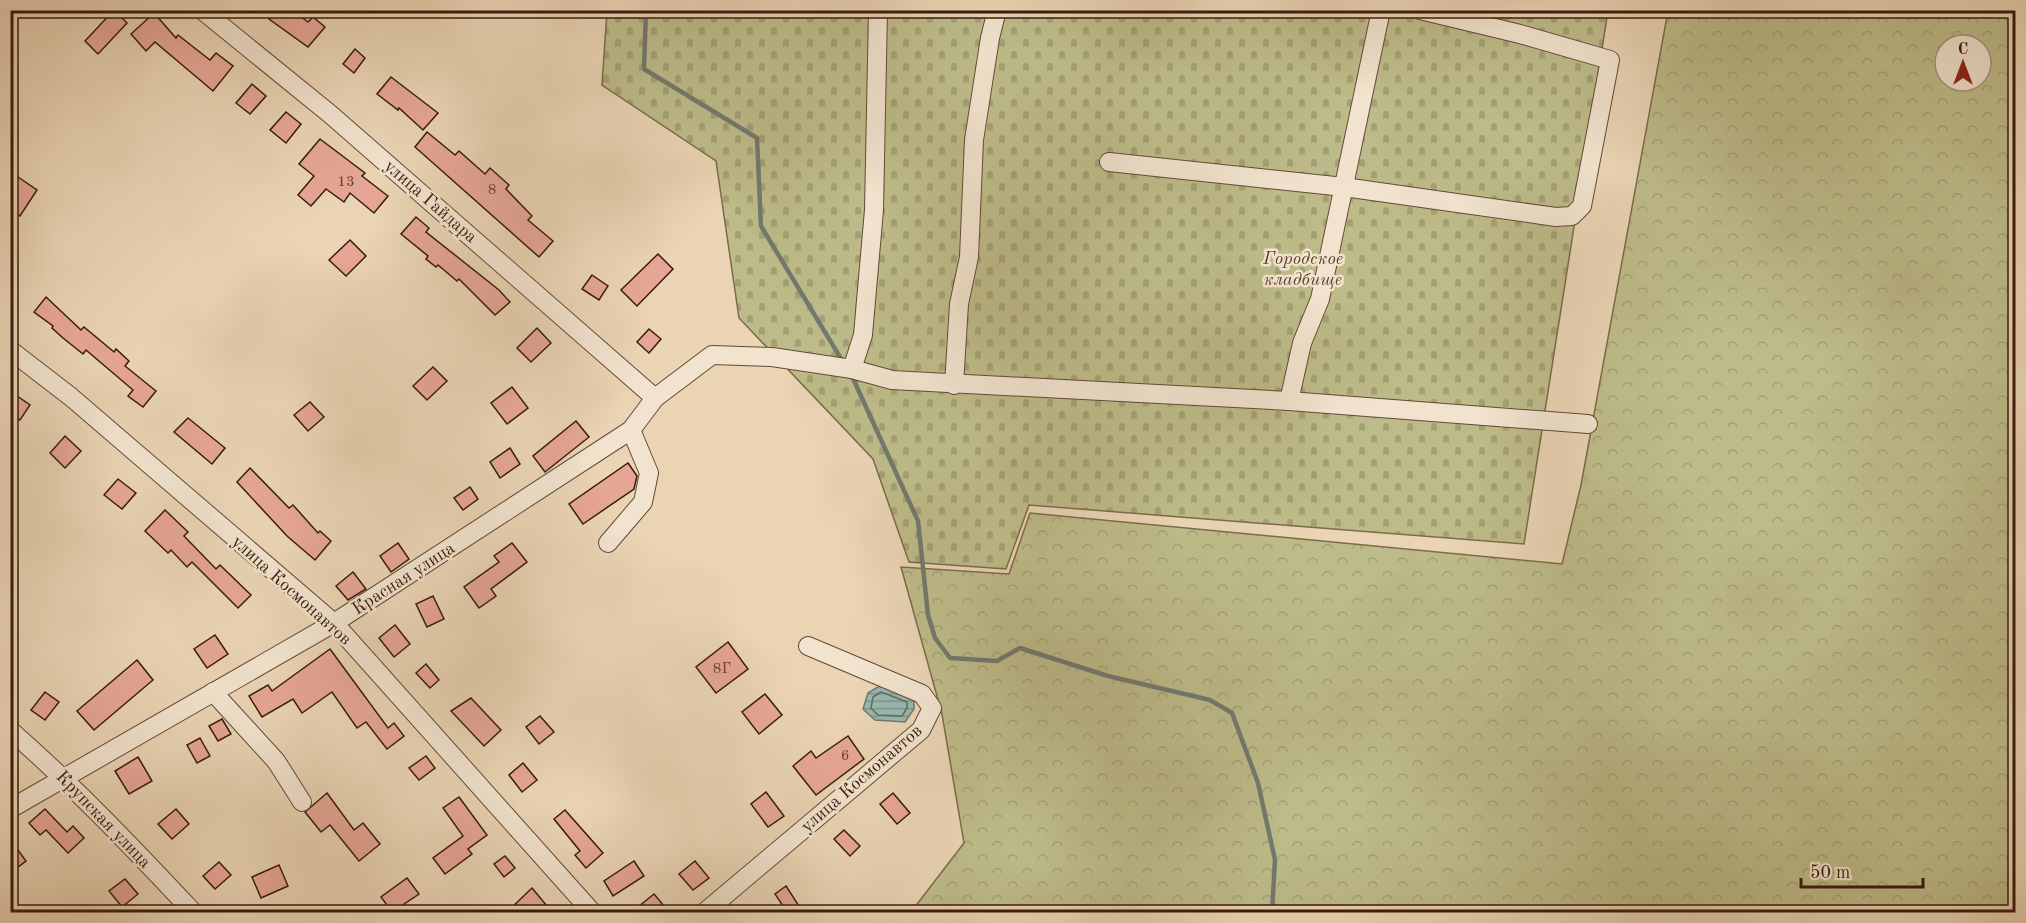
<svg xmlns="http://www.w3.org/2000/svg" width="2026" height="923" font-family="'Old Standard TT',serif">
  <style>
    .forest { fill: url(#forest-crowns); stroke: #7b6b4a; stroke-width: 1.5; fill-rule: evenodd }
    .cemetery { fill: url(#cemetery-stones); stroke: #7b6b4a; stroke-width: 1.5 }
    .water { fill: url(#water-rules); stroke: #72796e; stroke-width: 1.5 }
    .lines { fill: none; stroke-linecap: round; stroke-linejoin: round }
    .shore { stroke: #686a5e; stroke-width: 1.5 }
    .stream { stroke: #72796e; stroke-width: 4.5 }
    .building { fill: #e6a695; stroke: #391b0c; stroke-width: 1.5 }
    .minor-casing { stroke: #654936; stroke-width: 20 }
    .minor { stroke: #f1e3ce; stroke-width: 18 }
    .labels { text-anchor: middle; stroke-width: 5; stroke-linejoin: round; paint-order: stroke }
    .number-label { font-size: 15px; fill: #643e2e }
    .street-label { font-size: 18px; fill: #391b0c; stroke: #f1e3ce }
    .park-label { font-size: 18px; font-style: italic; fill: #5a432b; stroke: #f1e3ce }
  </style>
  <defs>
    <pattern id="forest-crowns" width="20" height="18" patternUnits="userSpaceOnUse" patternTransform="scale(1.5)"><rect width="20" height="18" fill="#bdbb89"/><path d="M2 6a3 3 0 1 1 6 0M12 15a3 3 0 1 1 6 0" fill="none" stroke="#a3a075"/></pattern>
    <pattern id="cemetery-stones" width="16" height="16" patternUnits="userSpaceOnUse" patternTransform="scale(1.5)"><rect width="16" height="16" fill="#bdbb89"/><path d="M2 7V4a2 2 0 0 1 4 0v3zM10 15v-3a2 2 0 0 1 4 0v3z" fill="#a3a075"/></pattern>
    <pattern id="water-rules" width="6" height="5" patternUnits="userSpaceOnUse" patternTransform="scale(1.5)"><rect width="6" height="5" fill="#98b8b0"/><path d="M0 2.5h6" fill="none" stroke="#7d958e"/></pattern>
  </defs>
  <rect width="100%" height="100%" fill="#ead4b4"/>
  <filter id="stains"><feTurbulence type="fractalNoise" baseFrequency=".00333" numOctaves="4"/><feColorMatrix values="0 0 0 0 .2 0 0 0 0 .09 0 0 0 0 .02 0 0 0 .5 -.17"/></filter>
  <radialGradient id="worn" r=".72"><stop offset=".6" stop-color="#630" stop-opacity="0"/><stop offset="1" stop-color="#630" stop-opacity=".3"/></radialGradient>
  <!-- forest -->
  <path class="forest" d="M1668 11H2015V912H911L964 843 942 714 901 567 1009 574 1030 513 1562 564 1581 485ZM1945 45H1981V81H1945Z"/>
  <!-- cemetery -->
  <polygon class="cemetery" points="607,11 1608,11 1524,544 1029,505 1006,569 909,562 873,459 739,318 716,161 602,85"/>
  <!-- water -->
  <polygon class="water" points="881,685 914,698 914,709 905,722 875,720 863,709 868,693"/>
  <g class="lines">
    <!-- shore -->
    <polygon class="shore" points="881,692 907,702 907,708 902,716 878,715 871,708 873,697"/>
    <!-- stream -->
    <g class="stream">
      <polyline points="646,10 644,69 757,138 761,226 843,362"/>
      <polyline points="851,374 918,521 928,615 935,638 950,658 997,661 1020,648 1108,676 1210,700 1232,713 1258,783 1275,860 1272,912"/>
    </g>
  </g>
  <!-- building -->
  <g class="building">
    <polygon points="114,10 127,23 98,54 85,41"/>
    <polygon points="275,10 292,10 308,22 313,17 325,27 308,47 269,19"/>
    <polygon points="154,13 176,38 178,35 210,60 216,53 233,66 213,91 155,42 146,51 131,34"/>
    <polygon points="355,49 365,58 354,73 343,64"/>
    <polygon points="391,77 438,113 423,130 399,108 398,110 377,94"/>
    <polygon points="252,84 266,96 250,114 236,103"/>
    <polygon points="286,112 301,124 286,143 270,130"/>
    <polygon points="427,132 455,155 459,151 485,174 490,168 509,185 506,189 532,216 528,220 553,241 539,257 415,147"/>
    <polygon points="320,139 365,173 362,176 388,196 374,213 350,193 344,202 326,189 311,206 298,195 314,176 299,164"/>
    <polygon points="18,177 37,190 20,216 10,210 10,188"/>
    <polygon points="416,217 429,228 426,232 499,290 510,302 495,315 459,279 457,281 438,265 436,267 426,259 428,256 401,234"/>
    <polygon points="350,240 366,256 346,276 329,260"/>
    <polygon points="658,254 673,269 637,306 621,290"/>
    <polygon points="592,275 608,286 599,300 582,289"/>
    <polygon points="46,297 81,330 84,327 114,352 116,349 129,361 125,366 156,391 143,407 128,396 133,390 86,350 83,354 63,338 52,328 53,326 34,312"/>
    <polygon points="537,328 551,343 531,362 517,348"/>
    <polygon points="649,329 661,339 649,353 637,342"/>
    <polygon points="433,367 447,381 427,400 413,386"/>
    <polygon points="512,387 528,408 507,424 491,403"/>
    <polygon points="10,391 30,405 20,420 10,413"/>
    <polygon points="310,402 324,417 308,431 294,415"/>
    <polygon points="188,418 225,448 212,464 174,432"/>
    <polygon points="576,421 589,437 545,472 533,456"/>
    <polygon points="65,436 81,451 65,468 50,453"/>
    <polygon points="510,448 520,464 500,478 490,462"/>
    <polygon points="628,463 637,476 634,489 583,524 569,504"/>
    <polygon points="250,468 289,508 293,505 318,533 320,531 331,541 315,560 287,536 237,482"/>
    <polygon points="118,479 136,493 122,509 104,495"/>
    <polygon points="470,487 478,499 463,510 454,498"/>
    <polygon points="165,510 188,532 184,536 216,569 220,565 251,595 238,608 192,562 187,567 171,550 168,553 145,531"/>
    <polygon points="398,543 409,559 391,572 380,556"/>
    <polygon points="512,543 527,562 491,589 496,596 479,608 464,587 499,562 494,556"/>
    <polygon points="353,572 366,589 348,600 336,586"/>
    <polygon points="433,596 444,619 427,627 416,604"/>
    <polygon points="395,625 410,644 394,657 379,638"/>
    <polygon points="215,635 228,654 207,668 194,649"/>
    <polygon points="728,642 748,669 716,693 696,667"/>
    <polygon points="330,649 388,728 394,723 404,736 387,749 366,722 357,728 332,692 302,713 293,699 262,717 249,696 268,685 272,691"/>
    <polygon points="137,660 153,680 94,730 77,711"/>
    <polygon points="426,664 439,680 430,688 416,673"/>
    <polygon points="45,692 59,702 45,720 31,710"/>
    <polygon points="765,694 782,715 759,734 742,712"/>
    <polygon points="471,698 501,730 484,746 451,711"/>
    <polygon points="540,716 554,732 539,744 526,727"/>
    <polygon points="222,719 231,734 218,741 209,726"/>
    <polygon points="848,736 864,759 816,795 793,766 811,751 816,758"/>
    <polygon points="200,738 210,756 197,763 187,745"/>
    <polygon points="426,756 435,768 419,780 409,768"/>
    <polygon points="138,757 152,781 129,794 115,771"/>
    <polygon points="523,763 537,780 522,792 509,775"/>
    <polygon points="766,792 784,816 768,827 751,804"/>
    <polygon points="327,793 354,830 363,823 380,844 359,861 330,825 321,832 305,812"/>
    <polygon points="893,793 910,813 897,824 880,804"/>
    <polygon points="459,797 487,835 468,849 472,854 445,874 433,858 463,836 443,808"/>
    <polygon points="45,809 67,832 73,826 84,838 68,853 46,830 40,835 29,823"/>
    <polygon points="176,809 189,824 172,839 158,824"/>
    <polygon points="565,810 603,853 586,868 575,855 580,851 554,819"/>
    <polygon points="844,830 860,846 850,856 834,839"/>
    <polygon points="10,839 26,861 10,873"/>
    <polygon points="505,856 515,868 504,877 494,864"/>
    <polygon points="634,861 644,876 613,896 604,881"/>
    <polygon points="695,861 709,878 693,890 679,874"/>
    <polygon points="219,862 231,875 215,889 203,876"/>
    <polygon points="279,865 288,886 261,898 252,877"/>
    <polygon points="407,878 419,894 392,912 381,897"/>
    <polygon points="125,879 138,894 122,907 109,891"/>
    <polygon points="786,886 799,906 791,912 787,912 775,894"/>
    <polygon points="532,888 552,912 507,912"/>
    <polygon points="654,894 669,912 632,912"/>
  </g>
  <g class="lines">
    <!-- minor casing -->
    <g class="minor-casing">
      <g id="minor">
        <polyline points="202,10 330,114 655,398"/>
        <polyline points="1109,162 1344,187 1556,217 1572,216 1582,206 1610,60 1520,34 1420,10"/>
        <polyline points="10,350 71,397 334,623 592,912"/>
        <polyline points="852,369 863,335 874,210 878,10"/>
        <polyline points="954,385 959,304 969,257 974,140 990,38 997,10"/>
        <polyline points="1289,401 1302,343 1320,299 1381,10"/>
        <polyline points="608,543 643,502 649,473 631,430"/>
        <polyline points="213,692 276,761 302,802"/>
        <path d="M10 730C75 787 134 849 193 912"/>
        <polyline points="10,809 334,623 631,430 655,398 712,355 772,357 852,369 892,380 1289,401 1588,424"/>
        <polyline points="705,912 921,730 932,708 922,694 808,646"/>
      </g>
    </g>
    <!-- minor -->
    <use href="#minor" class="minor"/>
  </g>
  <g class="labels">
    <!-- number labels -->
    <g class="number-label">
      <text x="346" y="186">13</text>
      <text x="492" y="194">8</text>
      <text x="722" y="673">8Г</text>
      <text x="845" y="760">6</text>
    </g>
    <!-- street labels -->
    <g class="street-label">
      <text transform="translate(431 201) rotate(41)" y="6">улица Гайдара</text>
      <text transform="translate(403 578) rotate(-33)" y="6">Красная улица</text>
      <text transform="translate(292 590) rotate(42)" y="6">улица Космонавтов</text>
      <text transform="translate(861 778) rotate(-41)" y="6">улица Космонавтов</text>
      <text transform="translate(104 819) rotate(46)" y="6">Крупская улица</text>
    </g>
    <!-- park labels -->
    <g class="park-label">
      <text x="1303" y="264">Городское<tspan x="1303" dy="21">кладбище</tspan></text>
    </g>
  </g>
  <!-- margin -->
  <rect width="2026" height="923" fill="none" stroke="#ead4b4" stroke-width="36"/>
  <rect x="12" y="12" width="2002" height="899" fill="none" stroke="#391b0c" stroke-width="3"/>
  <rect x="18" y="18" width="1990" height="887" fill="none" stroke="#391b0c" stroke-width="1.5"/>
  <!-- north arrow -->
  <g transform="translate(1963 63)"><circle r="28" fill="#f1e3ce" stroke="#a79380" stroke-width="1.5"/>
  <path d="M0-4.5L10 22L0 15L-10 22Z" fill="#8f2418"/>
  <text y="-9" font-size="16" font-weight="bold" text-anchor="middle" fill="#391b0c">С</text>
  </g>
  <!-- scale -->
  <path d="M1801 878v9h122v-9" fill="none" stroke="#391b0c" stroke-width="3"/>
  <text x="1810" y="878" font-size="18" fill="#391b0c" stroke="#f1e3ce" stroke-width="4.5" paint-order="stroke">50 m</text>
  <rect width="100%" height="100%" filter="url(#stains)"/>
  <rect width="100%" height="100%" fill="url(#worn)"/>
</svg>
